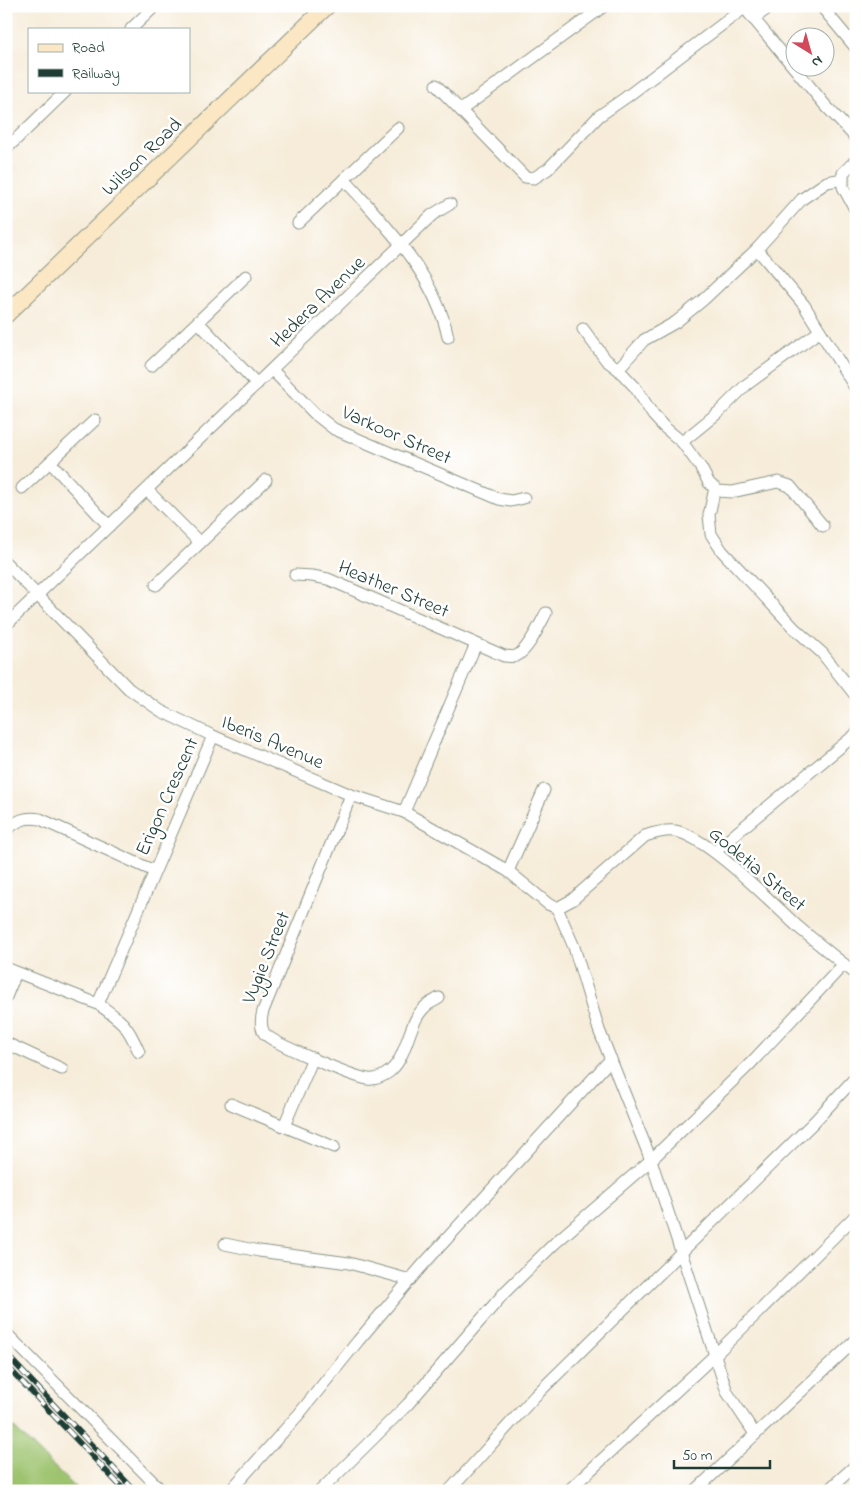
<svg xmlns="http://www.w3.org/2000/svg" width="862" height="1497" font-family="'Indie Flower',sans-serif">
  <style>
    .green { fill: #9dc36e; stroke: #5e8051 }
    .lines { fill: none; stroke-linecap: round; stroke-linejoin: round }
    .street-casing { stroke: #8a9486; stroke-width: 13 }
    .secondary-casing { stroke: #8a9486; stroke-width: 18 }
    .street { stroke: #fff; stroke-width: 11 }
    .secondary { stroke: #fbe7c3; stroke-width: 16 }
    .rail-casing { stroke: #1f3d34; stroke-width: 5.5 }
    .rail { stroke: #fff; stroke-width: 4; stroke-dasharray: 11; stroke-linecap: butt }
    .labels { text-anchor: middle; stroke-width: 5; stroke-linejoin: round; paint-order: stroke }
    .street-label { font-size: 20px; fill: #1f3d34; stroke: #fff }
  </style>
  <rect width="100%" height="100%" fill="#fff"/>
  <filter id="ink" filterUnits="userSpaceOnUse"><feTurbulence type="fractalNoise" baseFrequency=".02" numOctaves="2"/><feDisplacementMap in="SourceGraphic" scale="10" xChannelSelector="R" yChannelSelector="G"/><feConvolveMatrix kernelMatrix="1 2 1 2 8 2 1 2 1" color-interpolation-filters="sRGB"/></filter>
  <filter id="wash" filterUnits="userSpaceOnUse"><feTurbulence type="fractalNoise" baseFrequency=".0096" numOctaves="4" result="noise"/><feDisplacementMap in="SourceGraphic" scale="20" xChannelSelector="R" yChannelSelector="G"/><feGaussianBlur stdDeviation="1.12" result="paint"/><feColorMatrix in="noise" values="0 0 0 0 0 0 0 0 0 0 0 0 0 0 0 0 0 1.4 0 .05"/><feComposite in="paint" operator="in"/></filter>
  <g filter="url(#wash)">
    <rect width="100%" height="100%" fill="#f6ecd9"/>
    <!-- green -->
    <polygon class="green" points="6,1420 79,1491 6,1491"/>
  </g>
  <g filter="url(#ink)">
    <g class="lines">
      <!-- street casing -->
      <g class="street-casing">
        <g id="street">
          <polyline points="743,6 825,105 856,138"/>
          <polyline points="821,6 856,48"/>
          <polyline points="753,19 771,6"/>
          <polyline points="131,29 155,6"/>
          <polyline points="436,85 525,177 534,178 548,169 599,116 625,98 744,8"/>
          <polyline points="461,110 604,6"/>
          <polyline points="6,149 66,91"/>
          <polyline points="856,160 843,173 843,187 856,211"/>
          <path d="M344 179C385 225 435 274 448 337"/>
          <polyline points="298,223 398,128"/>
          <polyline points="757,249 804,305 856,389"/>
          <polyline points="198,322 257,384"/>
          <polyline points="583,329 606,360 618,369 635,387 653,415 664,427 682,442 701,468 709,483 718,491 732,492 778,482 790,486 823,526"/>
          <polyline points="151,366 246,276"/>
          <polyline points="618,369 644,340 676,322 703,300 757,249 802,199 827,182 843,179"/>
          <polyline points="272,370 315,414 334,429 499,499 511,501 524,498"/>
          <polyline points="682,442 720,411 746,385 820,331"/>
          <polyline points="50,462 109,526"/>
          <polyline points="22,488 95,420"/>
          <polyline points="715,488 709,515 711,534 722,551 794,628 822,653 856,696"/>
          <polyline points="147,490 200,543"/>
          <polyline points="6,563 129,689 161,711 213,736 351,795 404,812 508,871 548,904 557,908"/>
          <path d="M295 575 312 576 328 579 504 656C508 656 511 657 516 656 528 651 540 624 546 613"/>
          <polyline points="156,585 266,480"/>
          <polyline points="6,625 432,215 450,204"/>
          <path d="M351 795 263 1011C261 1018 260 1026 264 1033 271 1043 354 1077 368 1079 374 1080 381 1077 386 1074 409 1060 406 1023 426 1006 429 1003 435 1001 439 998"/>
          <polyline points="404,812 476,644"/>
          <path d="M6 830C17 821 25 816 40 819L154 871"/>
          <polyline points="715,852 740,830 856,734"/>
          <polyline points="508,871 544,790"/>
          <polyline points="557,908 574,947 599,1030 651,1160 727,1392 755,1434"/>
          <path d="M557 908 572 900 645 836C654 833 665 830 675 831 707 836 771 902 797 926 816 942 836 958 856 974"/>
          <polyline points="6,968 98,1004 213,736"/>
          <polyline points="6,997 16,973"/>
          <path d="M98 1004C122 1021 127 1024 139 1052"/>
          <polyline points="6,1043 62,1069"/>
          <polyline points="231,1104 334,1147"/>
          <polyline points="284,1126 313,1058"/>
          <polyline points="225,1244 259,1251 349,1263 410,1280"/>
          <polyline points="6,1333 162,1491"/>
          <polyline points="230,1491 299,1414 358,1341 421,1267 611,1059"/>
          <polyline points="320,1491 408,1404 505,1292 555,1243 651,1160 750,1064 844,964"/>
          <polyline points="449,1491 535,1396 814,1122 856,1077"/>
          <polyline points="568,1491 715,1355 856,1215"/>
          <polyline points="695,1491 856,1340"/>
          <polyline points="827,1491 856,1465"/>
        </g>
      </g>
      <!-- secondary casing -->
      <g class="secondary-casing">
        <polyline id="secondary" points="6,315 327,6"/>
      </g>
      <!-- street -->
      <use href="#street" class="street"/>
      <!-- secondary -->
      <use href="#secondary" class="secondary"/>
      <!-- rail casing -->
      <g class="rail-casing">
        <g id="rail">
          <polyline points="6,1354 135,1491"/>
          <polyline points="6,1365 125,1491"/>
        </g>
      </g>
      <!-- rail -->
      <use href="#rail" class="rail"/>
    </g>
  </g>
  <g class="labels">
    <!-- street labels -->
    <g class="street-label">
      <text transform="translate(141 156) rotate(-44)" y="7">Wilson Road</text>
      <text transform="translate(317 301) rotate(-44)" y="7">Hedera Avenue</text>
      <text transform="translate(397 434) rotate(24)" y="7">Varkoor Street</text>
      <text transform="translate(394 588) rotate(23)" y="7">Heather Street</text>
      <text transform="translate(273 741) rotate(23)" y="7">Iberis Avenue</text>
      <text transform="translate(166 796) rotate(-66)" y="7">Erigon Crescent</text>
      <text transform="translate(758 868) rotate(40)" y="7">Godetia Street</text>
      <text transform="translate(265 957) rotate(-68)" y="7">Vygie Street</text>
    </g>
  </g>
  <!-- margin -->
  <rect width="862" height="1497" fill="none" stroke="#fff" stroke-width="25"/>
  <!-- legend -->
  <rect x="28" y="28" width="162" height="65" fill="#ffffff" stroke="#a5b1ae"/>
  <rect x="38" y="44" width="25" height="8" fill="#fbe7c3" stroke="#a5b1ae"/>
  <text x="72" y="52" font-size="15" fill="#1f3d34">Road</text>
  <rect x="38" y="69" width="25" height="8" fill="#1f3d34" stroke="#a5b1ae"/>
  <text x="72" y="78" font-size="15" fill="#1f3d34">Railway</text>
  <!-- north arrow -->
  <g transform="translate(810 52) rotate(143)"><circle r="24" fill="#ffffff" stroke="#a5b1ae"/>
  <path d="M0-4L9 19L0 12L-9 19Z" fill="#d1495b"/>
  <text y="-8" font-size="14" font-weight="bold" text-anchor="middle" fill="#1f3d34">N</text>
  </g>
  <!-- scale -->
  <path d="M674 1460v8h96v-8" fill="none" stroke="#1f3d34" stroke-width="2.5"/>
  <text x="682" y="1460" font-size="15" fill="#1f3d34" stroke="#ffffff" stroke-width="4" paint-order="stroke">50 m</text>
</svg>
